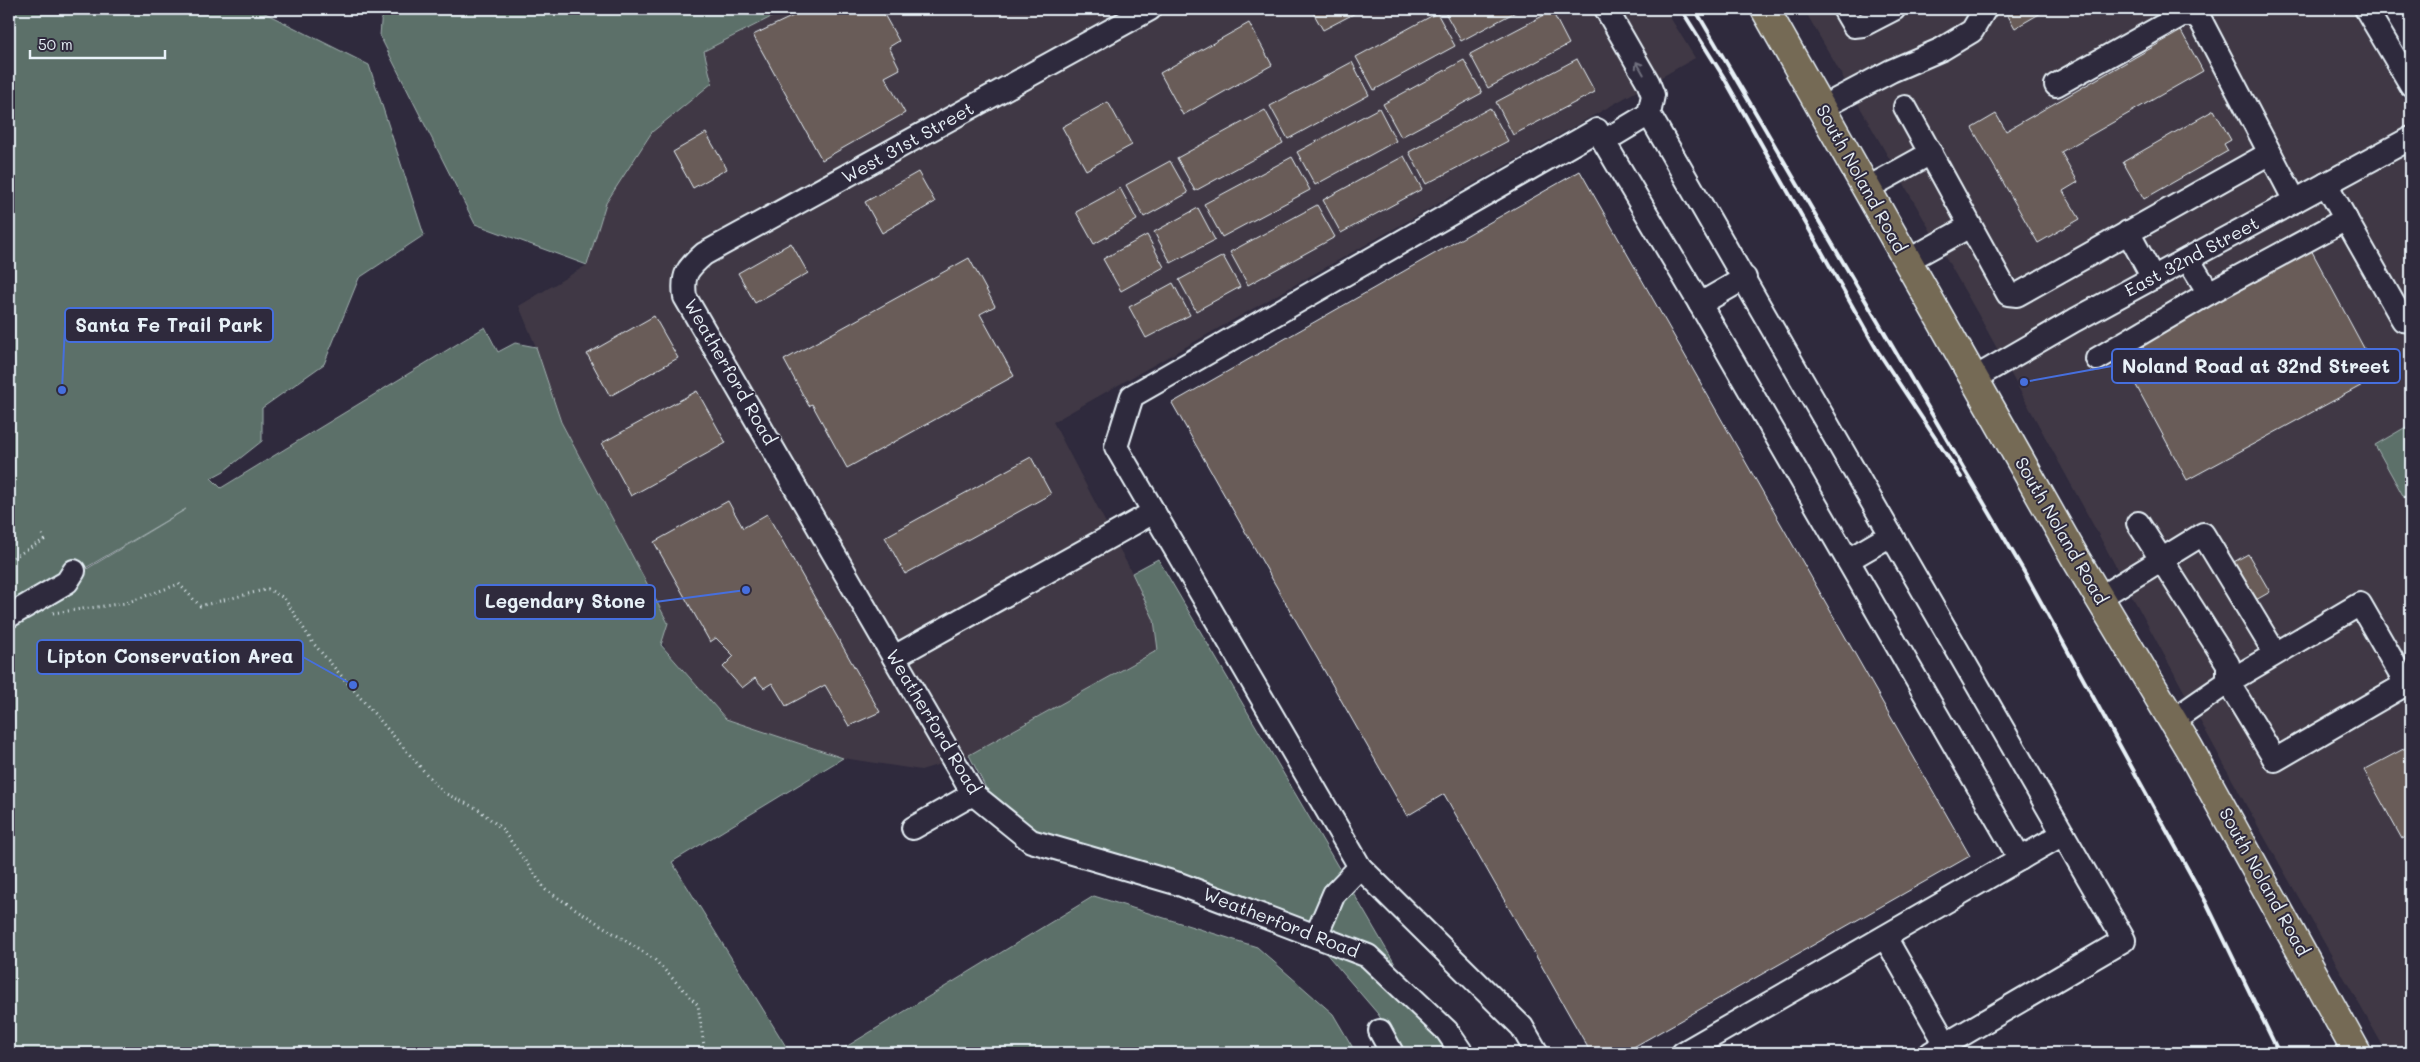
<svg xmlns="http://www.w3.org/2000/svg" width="2420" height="1062" font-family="Mali,sans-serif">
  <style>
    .built { fill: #403945 }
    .green { fill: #5b7069; stroke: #a2b0b0 }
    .building { fill: #695c58; stroke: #e8f1f8 }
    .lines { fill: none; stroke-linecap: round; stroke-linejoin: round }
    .minor-casing { stroke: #e8f1f8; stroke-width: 26 }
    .major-casing { stroke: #e8f1f8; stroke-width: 31 }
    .path { stroke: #e8f1f8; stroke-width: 3; stroke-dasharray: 1 4; stroke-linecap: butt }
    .minor { stroke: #2f2a3d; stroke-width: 22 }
    .major { stroke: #756a55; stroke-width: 28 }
    .rail { stroke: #e8f1f8; stroke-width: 4 }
    .oneway { stroke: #70707e }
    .labels { text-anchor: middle; stroke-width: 4; stroke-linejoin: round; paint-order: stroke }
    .street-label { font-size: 18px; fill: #e8f1f8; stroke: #2f2a3d }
    .leader { fill: none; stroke: #466fde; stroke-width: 2 }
    .callout-dot { fill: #466fde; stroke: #2f2a3d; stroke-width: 2 }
    .callout { fill: #2f2a3d; stroke: #466fde; stroke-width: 2 }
    .callout-label { font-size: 19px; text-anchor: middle; font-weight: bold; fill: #e8f1f8 }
  </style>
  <rect width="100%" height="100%" fill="#2f2a3d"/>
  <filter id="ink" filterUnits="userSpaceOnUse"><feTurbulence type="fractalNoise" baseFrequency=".02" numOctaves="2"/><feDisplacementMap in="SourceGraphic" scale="10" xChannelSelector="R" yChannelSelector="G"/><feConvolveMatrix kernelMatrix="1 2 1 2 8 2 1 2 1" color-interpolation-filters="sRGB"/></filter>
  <g filter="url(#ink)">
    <!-- built -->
    <g class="built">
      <polygon points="787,9 1665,9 1695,58 1053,422 1132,573 1154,620 1158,650 969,755 921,770 843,758 726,719 667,651 662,642 668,623 561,422 536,347 519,306 587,265 606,203 652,132 711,83 704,51"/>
      <polygon points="1804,9 2351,9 2411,111 2411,1053 2387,1053 2245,803 1982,321"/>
    </g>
    <!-- green -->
    <g class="green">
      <polygon points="9,9 257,9 369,65 424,235 359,278 324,364 262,408 262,441 224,471 211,478 221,488 485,327 498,352 515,343 536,347 561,422 668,623 661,645 726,719 843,758 672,862 790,1053 9,1053 9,616 186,509 9,613"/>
      <polygon points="382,9 787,9 704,51 712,83 652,132 606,203 587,265 475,224 380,36"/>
      <polygon points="2411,424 2411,510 2375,445"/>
      <polygon points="1158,559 1447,1053 1402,1053 1378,1014 1324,951 1022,834 991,798 969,755 1158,650 1154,620 1132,573"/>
      <polygon points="1094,896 1257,947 1333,1014 1356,1053 836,1053"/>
    </g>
    <!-- building -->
    <g class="building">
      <polygon points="808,9 881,9 899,41 889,47 900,69 885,77 905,113 822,160 753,35"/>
      <polygon points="1311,9 1363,9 1323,30"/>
      <polygon points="1443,9 1521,9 1461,41"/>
      <polygon points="2004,9 2048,9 2015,28"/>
      <polygon points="1552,11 1569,44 1488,88 1470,54"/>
      <polygon points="1437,13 1455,46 1374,90 1356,57"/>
      <polygon points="1249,23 1272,65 1183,115 1160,73"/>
      <polygon points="2181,31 2203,71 2061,152 2078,182 2063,191 2080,219 2038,243 1972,128 1996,114 2006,131"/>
      <polygon points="1577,59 1595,92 1513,135 1496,102"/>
      <polygon points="1464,60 1482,93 1401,137 1383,104"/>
      <polygon points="1352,62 1369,95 1288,139 1270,106"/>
      <polygon points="1108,102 1132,145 1086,170 1062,127"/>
      <polygon points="1379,108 1396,141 1315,185 1297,152"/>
      <polygon points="1490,108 1508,141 1426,184 1409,152"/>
      <polygon points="1265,110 1283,143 1195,191 1177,158"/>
      <polygon points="2214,110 2231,140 2224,144 2228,151 2144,199 2123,162"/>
      <polygon points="706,133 727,169 693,188 673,152"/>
      <polygon points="1404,156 1422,189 1341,233 1323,200"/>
      <polygon points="1292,157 1310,190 1222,237 1204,204"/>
      <polygon points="1170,161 1188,193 1144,217 1126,185"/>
      <polygon points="1580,171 1970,856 1623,1053 1591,1053 1444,794 1407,816 1172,403"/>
      <polygon points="918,172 935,202 882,233 865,202"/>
      <polygon points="1120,188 1137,220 1094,244 1076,212"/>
      <polygon points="1317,205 1335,237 1248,285 1230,252"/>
      <polygon points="1198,208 1215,240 1171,263 1154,232"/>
      <polygon points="1147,235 1164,267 1121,291 1103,259"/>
      <polygon points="791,243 808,273 755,303 738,273"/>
      <polygon points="2309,246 2379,376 2187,480 2117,350"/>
      <polygon points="1223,256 1240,287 1196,311 1179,280"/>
      <polygon points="969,258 995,306 980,314 1014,376 847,468 812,404 809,406 784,360"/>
      <polygon points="1173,283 1190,315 1146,338 1129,307"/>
      <polygon points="654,316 678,358 610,396 587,354"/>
      <polygon points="697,391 726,443 631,496 602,443"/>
      <polygon points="1031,457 1051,494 905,574 885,537"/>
      <polygon points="728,501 743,528 767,514 880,712 849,726 825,685 786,706 772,683 764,688 755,678 742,688 723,667 734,656 716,638 710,642 654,542"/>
      <polygon points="2248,554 2270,592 2254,601 2232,563"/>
      <polygon points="2411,745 2411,834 2402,839 2364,770"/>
    </g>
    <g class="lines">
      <!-- minor casing -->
      <g class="minor-casing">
        <g id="minor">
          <path d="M1150 9 704 254C687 269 682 274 685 297L973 794 1031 841 1179 884 1368 956 1447 1031 1462 1053"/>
          <polyline points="1606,9 1648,82 1653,95 1649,114 2124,940 1931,1053"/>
          <polyline points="1844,9 1854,26 1863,25 1894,9"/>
          <polyline points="2366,9 2411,85"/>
          <polyline points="2056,85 2182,15 2193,15 2200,19 2295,201"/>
          <polyline points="1905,107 2008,294 2017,295 2270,153"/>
          <polyline points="1821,108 1891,71 1942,49 1972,31 1985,9"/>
          <polyline points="1604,141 1649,114"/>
          <polyline points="2326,184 2400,315 2403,320 2411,321"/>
          <polyline points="1866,189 1931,153"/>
          <polyline points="2128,232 2153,278"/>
          <polyline points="2188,259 2209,293 2346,219"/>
          <polyline points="1907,261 1970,226"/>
          <polyline points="1700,304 1745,278"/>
          <polyline points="2097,359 2209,293"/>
          <polyline points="1973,379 2075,320 2411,138"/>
          <polyline points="2138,523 2228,664 2228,682 2173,720"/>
          <polyline points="1848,560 1891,535"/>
          <polyline points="2099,598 2203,534 2275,653"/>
          <polygon points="2360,604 2406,684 2275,760 2228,682"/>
          <polyline points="9,616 67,582 74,571"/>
          <polyline points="894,657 1154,512"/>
          <polyline points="913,828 973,794"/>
          <polyline points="1316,936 1334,894 1360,867"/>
          <polyline points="1885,937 1951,1053"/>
          <polyline points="1380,1031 1392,1053"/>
          <polyline points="1537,1053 1522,1027 1360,867 1116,447 1132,396 1597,130 1700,304 2020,859"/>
          <polyline points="1683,1053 2063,834"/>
        </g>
      </g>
      <!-- major casing -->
      <g class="major-casing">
        <polyline id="major" points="1765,9 2076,559 2189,748 2357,1053"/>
      </g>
      <!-- path -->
      <g class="path">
        <polyline points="9,560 44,540 41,531"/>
        <polyline points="53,613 126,603 179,584 200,606 268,589 284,598 313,643 442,792 478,809 502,829 546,890 654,959 698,1005 705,1053"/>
      </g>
      <!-- minor -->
      <use href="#minor" class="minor"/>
      <!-- major -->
      <use href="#major" class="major"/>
      <!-- rail -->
      <g class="rail">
        <polyline points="1681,9 1723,76 1877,350 1961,477"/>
        <polyline points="1695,9 2026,575 2207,904 2279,1053"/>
      </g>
    </g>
    <!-- one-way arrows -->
    <defs><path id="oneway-shaft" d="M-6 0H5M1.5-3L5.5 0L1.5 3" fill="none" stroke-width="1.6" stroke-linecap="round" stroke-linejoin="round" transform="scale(1.25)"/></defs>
    <use class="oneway" href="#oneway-shaft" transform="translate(1640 68) rotate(-120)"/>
  </g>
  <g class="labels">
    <!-- street labels -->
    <g class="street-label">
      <text transform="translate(908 143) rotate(-29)" y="6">West 31st Street</text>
      <text transform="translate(1861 179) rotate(61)" y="6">South Noland Road</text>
      <text transform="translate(2192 257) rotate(-28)" y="6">East 32nd Street</text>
      <text transform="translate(730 372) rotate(60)" y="6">Weatherford Road</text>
      <text transform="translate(2061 531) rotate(60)" y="6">South Noland Road</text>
      <text transform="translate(933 722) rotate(59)" y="6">Weatherford Road</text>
      <text transform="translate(2264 882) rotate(61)" y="6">South Noland Road</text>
      <text transform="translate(1281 923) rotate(21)" y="6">Weatherford Road</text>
    </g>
  </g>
  <!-- callouts -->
  <path class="leader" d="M62 390L65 325M2024 382L2112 366M746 590L655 602M353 685L303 657"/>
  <g class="callout-dot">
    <circle cx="62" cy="390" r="5"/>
    <circle cx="2024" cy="382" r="5"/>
    <circle cx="746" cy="590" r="5"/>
    <circle cx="353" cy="685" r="5"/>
  </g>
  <g class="callout">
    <rect x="65" y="308" width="208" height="34" rx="5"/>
    <rect x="2112" y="349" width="288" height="34" rx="5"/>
    <rect x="475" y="585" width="180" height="34" rx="5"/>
    <rect x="37" y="640" width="266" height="34" rx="5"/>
  </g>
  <g class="callout-label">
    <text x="169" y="332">Santa Fe Trail Park</text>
    <text x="2256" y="373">Noland Road at 32nd Street</text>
    <text x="565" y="608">Legendary Stone</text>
    <text x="170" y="663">Lipton Conservation Area</text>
  </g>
  <!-- margin -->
  <rect width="2420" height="1062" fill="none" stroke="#2f2a3d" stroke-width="30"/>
  <rect x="15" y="15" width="2390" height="1032" fill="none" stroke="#e8f1f8" stroke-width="2" filter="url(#ink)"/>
  <!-- scale -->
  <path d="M30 50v8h135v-8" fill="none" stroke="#e8f1f8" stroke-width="2.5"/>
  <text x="38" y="50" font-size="15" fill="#e8f1f8" stroke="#2f2a3d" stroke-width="4" paint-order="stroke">50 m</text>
</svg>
